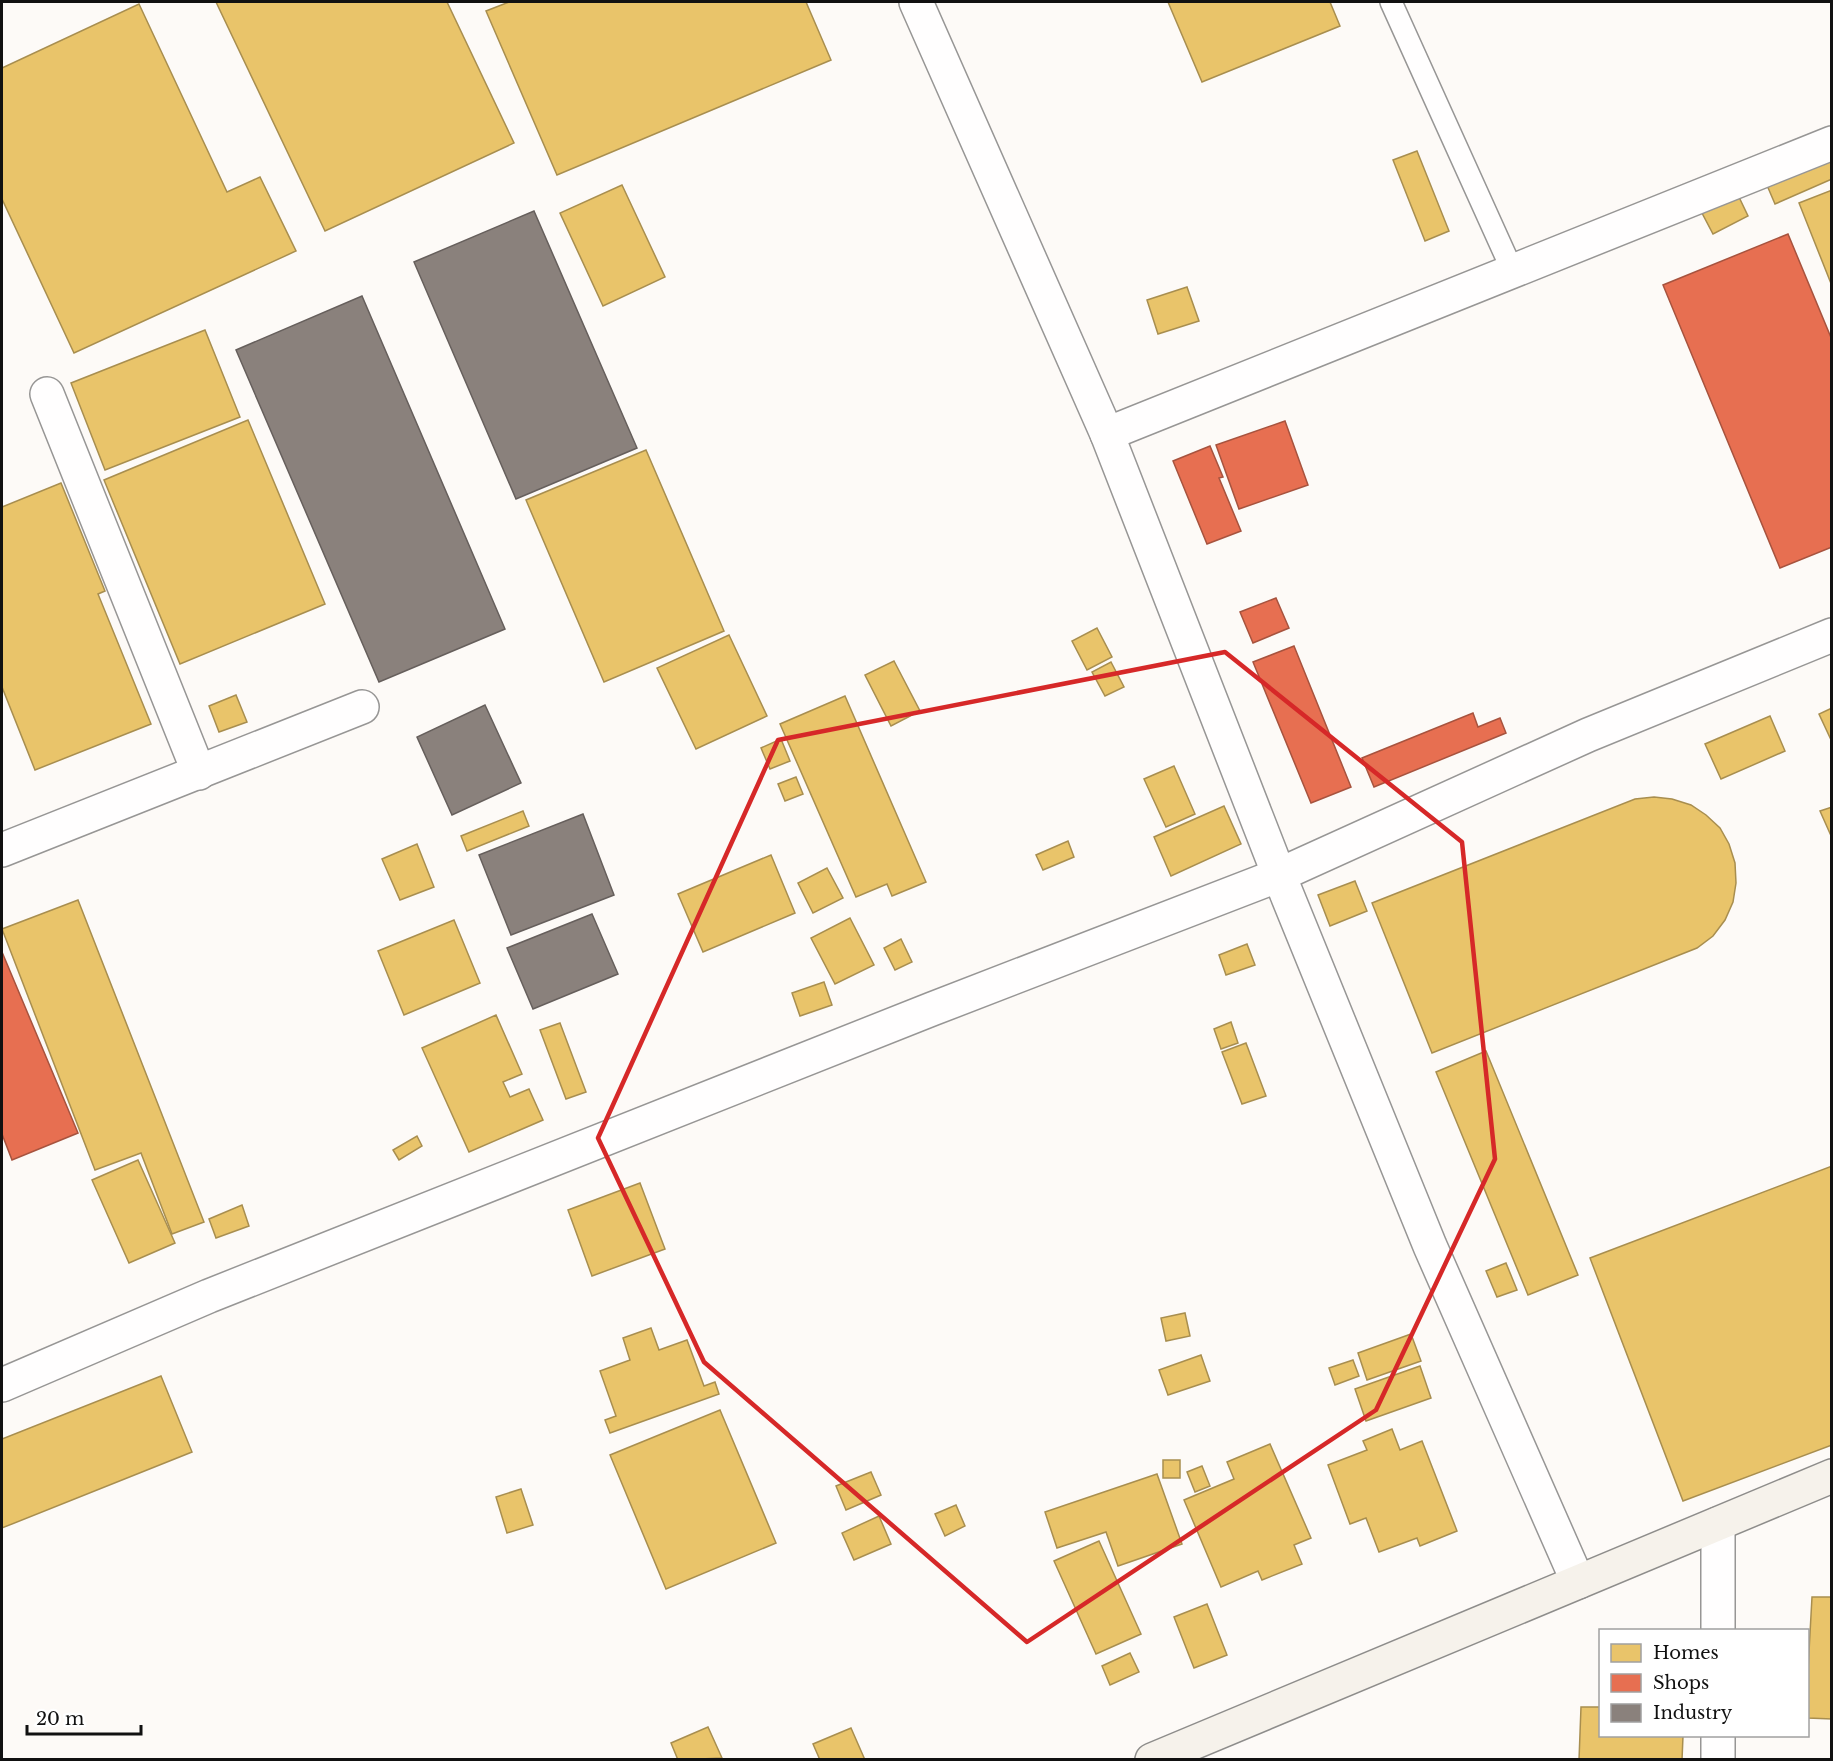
<svg xmlns="http://www.w3.org/2000/svg" width="1833" height="1761" font-family="'Libre Baskerville',serif">
  <style>
    .homes { fill: #e9c46a; stroke: #a88e4f; stroke-width: 1.5 }
    .shops { fill: #e76f51; stroke: #a7533e; stroke-width: 1.5 }
    .industry { fill: #8a817c; stroke: #665f5c; stroke-width: 1.5 }
    .lines { fill: none; stroke-linecap: round; stroke-linejoin: round }
    .lane-casing { stroke: #979695; stroke-width: 24 }
    .street-casing { stroke: #979695; stroke-width: 36 }
    .secondary-casing { stroke: #8e8d8b; stroke-width: 36 }
    .lane { stroke: #fffefe; stroke-width: 21 }
    .street { stroke: #fffefe; stroke-width: 33 }
    .secondary { stroke: #f6f2eb; stroke-width: 33 }
    .marked { fill: none; stroke: #d62828; stroke-width: 4.5; stroke-linejoin: round }
  </style>
  <rect width="100%" height="100%" fill="#fdfaf7"/>
  <!-- homes -->
  <g class="homes">
    <polygon points="216,2 447,2 514,143 325,231"/>
    <polygon points="509,2 806,2 831,60 557,175 486,11"/>
    <polygon points="1168,2 1330,2 1340,26 1202,82"/>
    <polygon points="139,4 227,192 260,177 296,251 74,353 2,199 2,68"/>
    <polygon points="1417,151 1449,231 1425,241 1393,160"/>
    <polygon points="1832,156 1832,179 1775,204 1766,183"/>
    <polygon points="622,185 665,277 603,306 560,213"/>
    <polygon points="1832,190 1832,286 1799,203"/>
    <polygon points="1738,195 1748,216 1713,234 1702,213"/>
    <polygon points="1187,287 1199,321 1158,334 1147,300"/>
    <polygon points="205,330 240,417 105,470 71,383"/>
    <polygon points="248,420 325,604 180,664 104,480"/>
    <polygon points="646,450 724,631 604,682 526,500"/>
    <polygon points="61,483 105,591 98,594 151,724 35,770 2,687 2,507"/>
    <polygon points="1097,628 1112,657 1087,670 1072,641"/>
    <polygon points="729,635 767,716 696,749 657,668"/>
    <polygon points="894,661 920,711 891,726 865,675"/>
    <polygon points="1111,662 1124,687 1105,696 1092,672"/>
    <polygon points="236,695 247,722 219,732 209,706"/>
    <polygon points="845,696 926,882 892,896 887,884 856,897 780,724"/>
    <polygon points="1832,708 1832,742 1819,714"/>
    <polygon points="1770,716 1785,751 1721,779 1705,744"/>
    <polygon points="781,739 790,761 770,769 761,748"/>
    <polygon points="1174,766 1195,814 1166,827 1144,779"/>
    <polygon points="796,777 803,794 785,801 778,784"/>
    <polygon points="1654,797 1672,799 1691,805 1706,815 1720,828 1729,844 1735,863 1736,883 1733,902 1725,920 1713,936 1697,948 1432,1053 1372,903 1635,799"/>
    <polygon points="1224,806 1241,844 1171,876 1154,837"/>
    <polygon points="1832,807 1832,838 1820,811"/>
    <polygon points="523,811 529,826 467,851 461,836"/>
    <polygon points="1068,841 1074,857 1043,870 1036,855"/>
    <polygon points="417,844 434,887 400,900 382,859"/>
    <polygon points="771,855 795,913 703,952 678,894"/>
    <polygon points="827,868 843,898 813,913 798,883"/>
    <polygon points="1355,881 1367,911 1330,926 1318,895"/>
    <polygon points="78,900 204,1222 172,1234 141,1153 95,1170 2,929"/>
    <polygon points="850,918 874,965 835,984 811,938"/>
    <polygon points="454,920 480,983 404,1015 378,951"/>
    <polygon points="901,939 912,962 895,970 884,948"/>
    <polygon points="1247,944 1255,965 1226,975 1219,955"/>
    <polygon points="824,982 832,1005 800,1016 792,993"/>
    <polygon points="496,1015 522,1074 503,1082 510,1097 529,1089 543,1120 469,1152 422,1048"/>
    <polygon points="1231,1022 1238,1043 1221,1049 1214,1029"/>
    <polygon points="560,1023 586,1092 566,1099 540,1030"/>
    <polygon points="1246,1043 1266,1096 1242,1104 1222,1052"/>
    <polygon points="1486,1051 1578,1275 1528,1295 1436,1072"/>
    <polygon points="417,1136 422,1146 399,1160 393,1150"/>
    <polygon points="138,1160 175,1243 129,1263 92,1180"/>
    <polygon points="1832,1166 1832,1445 1683,1501 1590,1258"/>
    <polygon points="640,1183 665,1249 592,1276 568,1210"/>
    <polygon points="242,1205 249,1226 216,1238 209,1219"/>
    <polygon points="1506,1263 1517,1290 1497,1297 1486,1271"/>
    <polygon points="1185,1313 1190,1336 1166,1341 1161,1318"/>
    <polygon points="651,1328 659,1350 687,1340 704,1386 715,1382 719,1394 610,1433 605,1420 616,1416 600,1371 630,1360 623,1338"/>
    <polygon points="1411,1334 1421,1361 1367,1380 1358,1353"/>
    <polygon points="1201,1355 1210,1381 1168,1395 1159,1370"/>
    <polygon points="1353,1360 1359,1376 1335,1385 1329,1368"/>
    <polygon points="1420,1366 1431,1398 1366,1421 1355,1389"/>
    <polygon points="161,1376 192,1452 2,1528 2,1439"/>
    <polygon points="720,1410 776,1543 666,1589 610,1455"/>
    <polygon points="1392,1429 1400,1450 1422,1441 1457,1531 1420,1546 1417,1538 1379,1552 1366,1518 1350,1524 1328,1465 1367,1450 1363,1441"/>
    <polygon points="1270,1444 1311,1538 1294,1545 1302,1564 1262,1580 1258,1571 1221,1587 1184,1500 1234,1479 1227,1462"/>
    <rect x="1163" y="1460" width="17" height="18"/>
    <polygon points="1202,1466 1210,1486 1195,1492 1187,1472"/>
    <polygon points="871,1472 881,1495 846,1510 836,1486"/>
    <polygon points="1157,1474 1182,1544 1118,1566 1106,1532 1057,1548 1045,1512"/>
    <polygon points="521,1489 533,1525 507,1533 496,1497"/>
    <polygon points="956,1505 965,1526 945,1536 935,1514"/>
    <polygon points="879,1516 891,1544 854,1560 842,1533"/>
    <polygon points="1099,1541 1141,1634 1096,1654 1054,1561"/>
    <polygon points="1812,1597 1832,1597 1832,1719 1808,1718 1808,1670"/>
    <polygon points="1207,1604 1227,1655 1194,1668 1174,1617"/>
    <polygon points="1130,1653 1139,1672 1110,1685 1102,1666"/>
    <polygon points="1581,1707 1600,1707 1600,1736 1683,1736 1682,1760 1579,1760"/>
    <polygon points="708,1727 722,1758 678,1760 671,1743"/>
    <polygon points="851,1728 865,1760 820,1760 813,1744"/>
  </g>
  <!-- shops -->
  <g class="shops">
    <polygon points="1788,234 1832,340 1832,547 1780,568 1663,285"/>
    <polygon points="1285,421 1308,485 1239,509 1216,445"/>
    <polygon points="1210,446 1223,477 1219,478 1241,531 1207,544 1173,461"/>
    <polygon points="1276,598 1289,628 1253,643 1240,612"/>
    <polygon points="1294,646 1351,787 1311,803 1253,662"/>
    <polygon points="1473,713 1478,727 1500,718 1506,733 1374,787 1362,758"/>
    <polygon points="2,952 78,1133 12,1160 2,1134"/>
  </g>
  <!-- industry -->
  <g class="industry">
    <polygon points="534,211 637,448 516,499 414,262"/>
    <polygon points="362,296 505,629 379,682 236,350"/>
    <polygon points="485,705 521,783 452,815 417,737"/>
    <polygon points="583,814 614,895 511,935 479,855"/>
    <polygon points="592,914 618,974 533,1009 507,948"/>
  </g>
  <g class="lines">
    <!-- lane casing -->
    <g class="lane-casing">
      <polyline id="lane" points="1391,2 1513,272"/>
    </g>
    <!-- street casing -->
    <g class="street-casing">
      <g id="street">
        <polyline points="916,2 1107,434 1279,875 1430,1246 1578,1582"/>
        <polyline points="47,394 199,773"/>
        <polyline points="1107,434 1832,143"/>
        <polyline points="2,850 362,707"/>
        <polyline points="2,1385 209,1296 932,1009 1279,875 1588,735 1832,635"/>
        <polyline points="1718,1630 1718,1524"/>
        <polyline points="1718,1760 1718,1736"/>
      </g>
    </g>
    <!-- secondary casing -->
    <g class="secondary-casing">
      <polyline id="secondary" points="1152,1760 1832,1476"/>
    </g>
    <!-- lane -->
    <use href="#lane" class="lane"/>
    <!-- street -->
    <use href="#street" class="street"/>
    <!-- secondary -->
    <use href="#secondary" class="secondary"/>
  </g>
  <!-- marked area -->
  <path class="marked" d="M1225 652 1462 842 1495 1159 1376 1410 1027 1642 704 1362 598 1138 778 740Z"/>
  <!-- border -->
  <rect width="1833" height="1761" fill="none" stroke="#111111" stroke-width="6"/>
  <!-- legend -->
  <rect x="1599" y="1629" width="210" height="108" fill="#ffffff" stroke="#a0a0a0" stroke-width="1.5"/>
  <rect x="1611" y="1644" width="30" height="18" fill="#e9c46a" stroke="#a0a0a0" stroke-width="1.5"/>
  <text x="1653" y="1659" font-size="18" fill="#111111">Homes</text>
  <rect x="1611" y="1674" width="30" height="18" fill="#e76f51" stroke="#a0a0a0" stroke-width="1.5"/>
  <text x="1653" y="1689" font-size="18" fill="#111111">Shops</text>
  <rect x="1611" y="1704" width="30" height="18" fill="#8a817c" stroke="#a0a0a0" stroke-width="1.5"/>
  <text x="1653" y="1719" font-size="18" fill="#111111">Industry</text>
  <!-- scale -->
  <path d="M27 1725v9h114v-9" fill="none" stroke="#111111" stroke-width="3"/>
  <text x="36" y="1725" font-size="18" fill="#111111" stroke="#ffffff" stroke-width="4.5" paint-order="stroke">20 m</text>
</svg>
